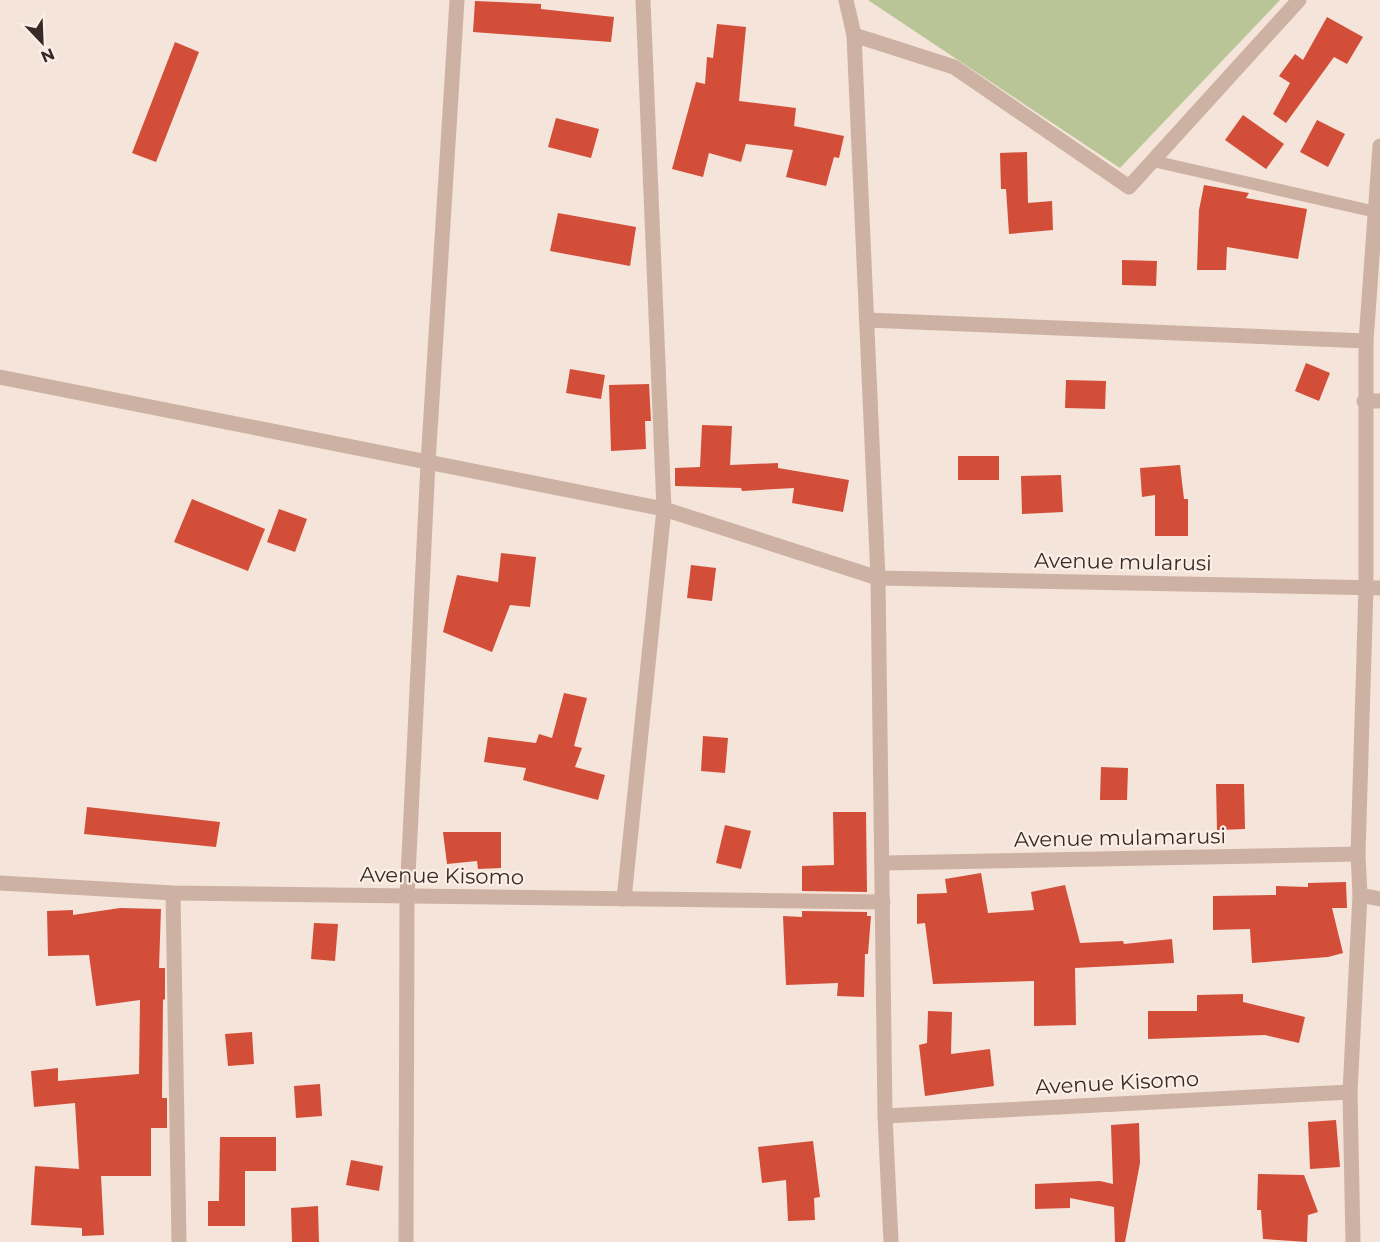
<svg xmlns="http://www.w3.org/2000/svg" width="1380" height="1242" font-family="Montserrat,sans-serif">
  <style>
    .green { fill: #bac597 }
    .building { fill: #d34e38 }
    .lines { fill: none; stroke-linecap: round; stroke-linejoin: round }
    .service { stroke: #cdb2a3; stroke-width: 12 }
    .minor { stroke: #cdb2a3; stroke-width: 15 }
    .tertiary { stroke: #cdb2a3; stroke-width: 15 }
    .labels { text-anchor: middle; stroke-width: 4.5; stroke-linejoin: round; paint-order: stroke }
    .street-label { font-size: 21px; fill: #382a26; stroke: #fbefe6 }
  </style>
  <rect width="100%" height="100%" fill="#f4e4d9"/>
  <!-- green -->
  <polygon class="green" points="868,0 1280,0 1120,168"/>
  <!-- building -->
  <g class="building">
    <polygon points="475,1 541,4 541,9 614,17 611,42 473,32"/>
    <polygon points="1327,17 1363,37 1347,64 1334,57 1286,123 1273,114 1290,83 1279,76 1295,54 1303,60"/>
    <polygon points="717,24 746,27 739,101 796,108 794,126 844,136 839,158 834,157 826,186 786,177 793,150 746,144 741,162 709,153 703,177 672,169 696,82 705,84 707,57 713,58"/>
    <polygon points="175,42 199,52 156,162 132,153"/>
    <polygon points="1243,115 1284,144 1266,169 1225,140"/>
    <polygon points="556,118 599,129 591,158 548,147"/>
    <polygon points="1317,120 1345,134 1328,167 1300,152"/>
    <polygon points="1027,152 1028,203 1052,201 1053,230 1009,234 1006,189 1001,189 1000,153"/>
    <polygon points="1204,185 1249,193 1246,198 1307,209 1298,259 1227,247 1226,270 1197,270 1199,210"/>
    <polygon points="558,213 636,227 630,266 550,251"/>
    <polygon points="1122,260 1157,261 1156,286 1122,285"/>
    <polygon points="1306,363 1330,373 1319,401 1295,391"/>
    <polygon points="570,369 605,375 601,399 566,393"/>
    <polygon points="1066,380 1106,381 1105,409 1065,408"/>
    <polygon points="649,384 651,421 645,421 646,449 611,451 609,385"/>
    <polygon points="702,425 732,426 730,465 778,463 778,468 849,480 843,512 792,503 794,488 742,491 741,488 675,486 675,468 700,467"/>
    <rect x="958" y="456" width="41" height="24"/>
    <polygon points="1180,465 1184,499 1188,499 1188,536 1155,536 1155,495 1142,497 1140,468"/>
    <polygon points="1061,475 1063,512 1022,514 1021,476"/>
    <polygon points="192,499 265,529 248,571 174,542"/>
    <polygon points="279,509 307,519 295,552 267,542"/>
    <polygon points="501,553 536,557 530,607 510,605 492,652 443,632 457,575 498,582"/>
    <polygon points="691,565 716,568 712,601 687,598"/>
    <polygon points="564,693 587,698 574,746 582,748 575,767 605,775 598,800 523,780 526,768 484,762 488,737 536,743 539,734 552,738"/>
    <polygon points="703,736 728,738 725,773 701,771"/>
    <polygon points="1101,767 1128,768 1127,800 1100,800"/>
    <polygon points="1216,784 1244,784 1245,829 1217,830"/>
    <polygon points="87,807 220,822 216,847 84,834"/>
    <polygon points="833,812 866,812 867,892 802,891 802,866 834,865"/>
    <polygon points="725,825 751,831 741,869 716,863"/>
    <polygon points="443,832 501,832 501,868 478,869 477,861 447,864"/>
    <polygon points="981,873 988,913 1034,910 1031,892 1065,885 1080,943 1123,941 1124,944 1172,939 1174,963 1075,968 1076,1025 1034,1026 1034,981 933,984 925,923 917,924 917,894 947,893 945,879"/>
    <polygon points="1346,882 1347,908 1332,908 1343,953 1328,957 1252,963 1250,929 1213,930 1213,896 1276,895 1276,886 1308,887 1308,883"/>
    <polygon points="120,908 161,909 159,968 165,968 165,999 163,1000 162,1098 167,1098 167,1128 151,1128 151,1176 101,1176 104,1235 82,1236 82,1228 31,1225 35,1166 79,1169 75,1103 34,1107 31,1071 58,1068 58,1081 139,1074 140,1000 96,1006 89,955 48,956 47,911 73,910 73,915"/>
    <polygon points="802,911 867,912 867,916 871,916 868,954 865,954 864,997 837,996 838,983 786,985 783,916 802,917"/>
    <polygon points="314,923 338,924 335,961 311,959"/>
    <polygon points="1243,994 1243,1002 1305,1017 1299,1043 1265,1035 1148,1039 1148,1011 1197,1011 1197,995"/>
    <polygon points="928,1011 952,1012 951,1054 990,1049 994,1086 925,1096 919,1045 927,1043"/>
    <polygon points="252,1032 254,1064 228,1066 225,1034"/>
    <polygon points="320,1084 322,1116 296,1118 294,1086"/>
    <polygon points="1336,1120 1340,1167 1310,1169 1308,1122"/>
    <polygon points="1139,1123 1140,1163 1125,1242 1115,1242 1114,1207 1070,1198 1070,1208 1035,1209 1035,1184 1100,1181 1113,1184 1111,1125"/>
    <polygon points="220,1137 276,1137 276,1171 245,1171 245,1226 208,1226 208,1201 219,1201"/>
    <polygon points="813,1141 820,1197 814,1198 815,1220 788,1221 786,1180 762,1183 758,1147"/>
    <polygon points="351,1160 383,1166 379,1191 346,1185"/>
    <polygon points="1258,1174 1304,1175 1318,1212 1308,1215 1307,1242 1263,1239 1261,1210 1257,1210"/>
    <polygon points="318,1206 319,1242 292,1242 291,1208"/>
  </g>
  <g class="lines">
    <!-- service -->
    <polyline class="service" points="1153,161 1376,212"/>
    <!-- minor -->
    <g class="minor">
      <polyline points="854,35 954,67 1129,187 1299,0"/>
      <polyline points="867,320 1366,341"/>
      <polyline points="0,377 664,509 878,578 1380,588"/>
      <polyline points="1364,401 1380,401"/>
      <polyline points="884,863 1358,854"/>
      <polyline points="0,883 173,893 883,902"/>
      <polyline points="173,893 179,1242"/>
      <polyline points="1360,895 1380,899"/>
      <polyline points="624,899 664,509 643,0"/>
      <polyline points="885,1116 1350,1092"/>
      <polyline points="406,1242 407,897 428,463 457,0"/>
      <polyline points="1353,1242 1350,1092 1360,895 1358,854 1366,588 1366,341 1380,146"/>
    </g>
    <!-- tertiary -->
    <polyline class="tertiary" points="846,0 854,35 878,578 885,1116 891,1242"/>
  </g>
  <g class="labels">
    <!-- street labels -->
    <g class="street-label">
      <text transform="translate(1123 562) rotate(1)" y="7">Avenue mularusi</text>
      <text transform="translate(1120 838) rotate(-1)" y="7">Avenue mulamarusi</text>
      <text transform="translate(442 876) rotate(1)" y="7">Avenue Kisomo</text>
      <text transform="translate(1117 1083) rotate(-3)" y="7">Avenue Kisomo</text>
    </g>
  </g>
  <!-- north arrow -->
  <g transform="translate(42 42) rotate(157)" stroke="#fbefe6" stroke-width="4.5" paint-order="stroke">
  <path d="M0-4.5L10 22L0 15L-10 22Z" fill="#382a26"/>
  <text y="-9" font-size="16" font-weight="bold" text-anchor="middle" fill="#382a26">N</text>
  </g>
</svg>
